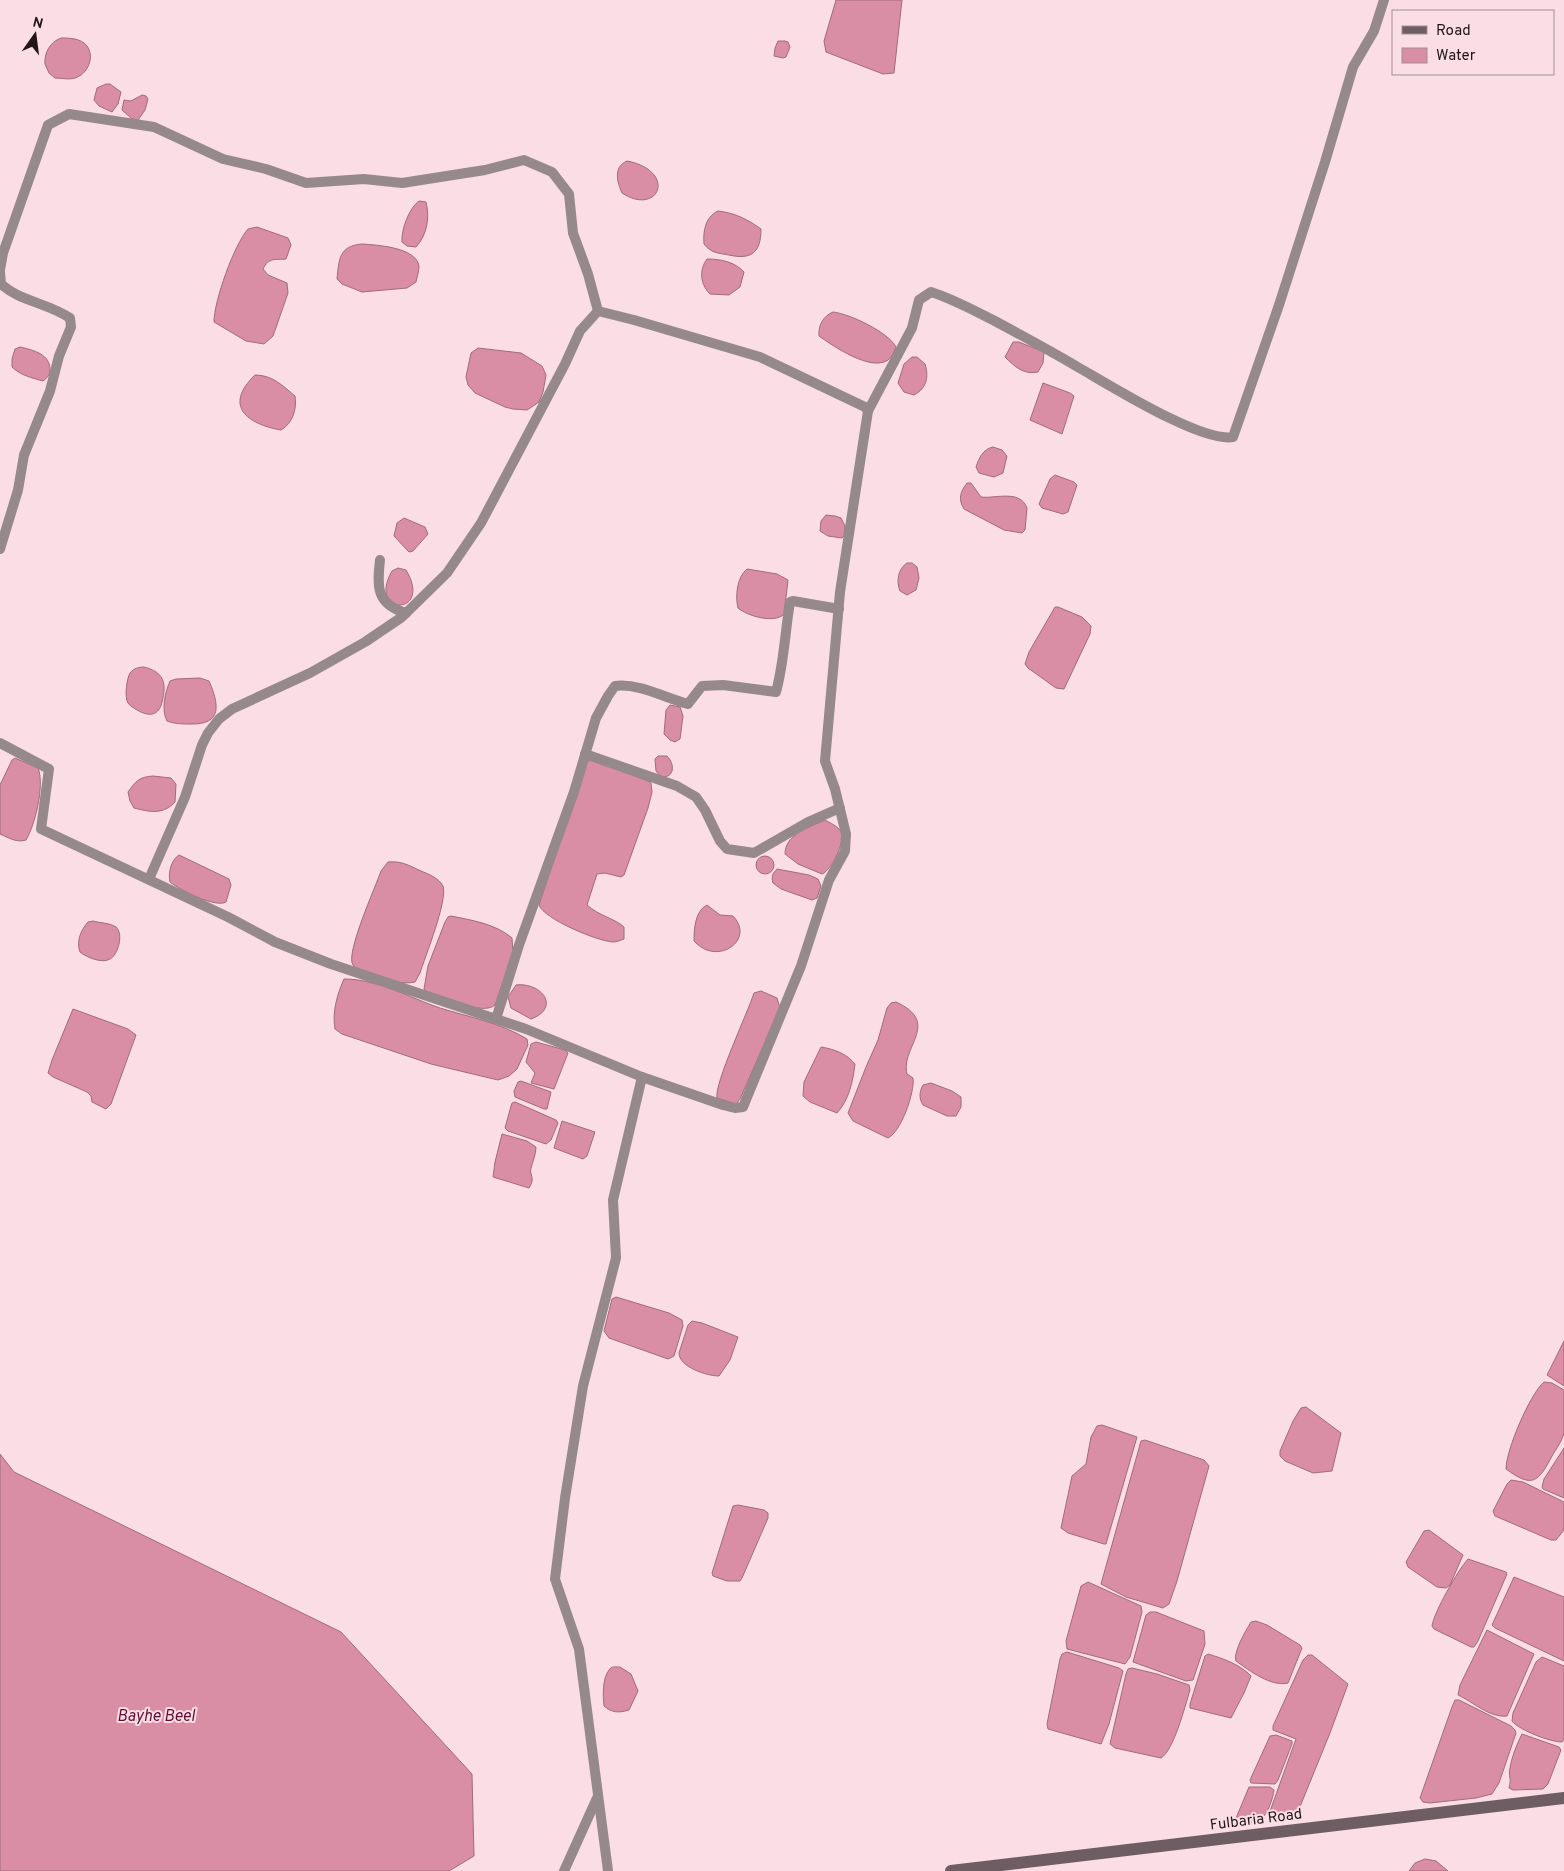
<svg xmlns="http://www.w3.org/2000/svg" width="1564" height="1871" font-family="Overpass,sans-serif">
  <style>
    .water { fill: #d98ea6; stroke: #a26a7c }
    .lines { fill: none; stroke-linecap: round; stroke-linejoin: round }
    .minor { stroke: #95898c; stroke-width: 10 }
    .secondary { stroke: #6e5d62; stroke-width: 12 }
    .labels { text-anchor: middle; stroke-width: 4; stroke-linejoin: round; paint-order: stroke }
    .street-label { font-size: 15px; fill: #201619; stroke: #fadde5 }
    .water-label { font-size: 16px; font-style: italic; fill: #640b35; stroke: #fadde5 }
  </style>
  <rect width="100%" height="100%" fill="#fadde5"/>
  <!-- water -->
  <g class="water">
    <polygon points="836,0 902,0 894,73 883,74 826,52 824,41"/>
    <path d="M61 38C69 38 81 38 87 46 95 57 88 74 75 78 69 80 61 78 55 78L49 73 45 64C44 53 50 42 61 38Z"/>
    <polygon points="778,41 785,41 788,42 790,47 786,57 783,58 774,56 775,48"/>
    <polygon points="106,84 110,84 121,92 118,104 112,112 99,106 94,100 97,88"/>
    <polygon points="142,95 146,96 148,99 145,110 138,120 132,119 122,110 124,100 131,101"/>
    <path d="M627 161C678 171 659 217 622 193 617 182 613 167 627 161Z"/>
    <path d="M419 201 426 202C430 218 427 235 416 247L407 246 402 242C401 230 409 208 419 201Z"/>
    <path d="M718 211C735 213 747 219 761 229 761 253 751 260 729 255 718 253 711 253 704 244 703 232 705 217 718 211Z"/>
    <path d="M257 227 288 238 291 245 286 259C275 260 269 257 263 269L268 275 287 283 288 293 273 336 264 344 246 341 214 322C214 301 234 245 248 229Z"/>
    <path d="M362 244C376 245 416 247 419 266 419 271 417 277 416 282L407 288 362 292 342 284 337 279C339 259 339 246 362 244Z"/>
    <path d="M707 259C721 259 735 262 744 272L740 287 729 295 710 294C700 284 699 270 707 259Z"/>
    <path d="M833 312C850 314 888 332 896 347 894 352 892 357 888 360 871 372 833 346 819 336 818 326 823 316 833 312Z"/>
    <path d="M1013 342H1019L1044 352 1043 363 1038 372C1024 375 1015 367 1005 357Z"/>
    <path d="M20 347C33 350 51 354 50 371 49 376 47 378 43 381 32 378 20 375 12 367V359L15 349Z"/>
    <polygon points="478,348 521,353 542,366 546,375 543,392 539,402 527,410 513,409 505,407 475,393 468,385 466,377 471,353"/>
    <path d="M912 357H917L925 364C929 377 927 388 914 395L904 392 898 383 904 364Z"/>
    <path d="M255 375C272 375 282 385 295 396 297 409 293 423 281 430 247 424 223 406 255 375Z"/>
    <polygon points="1043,383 1070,393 1074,396 1062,434 1030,420"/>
    <path d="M993 447 1002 450 1007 456 1003 473 994 477 979 473 976 467C979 458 983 449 993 447Z"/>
    <polygon points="1055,475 1074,482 1077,485 1068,512 1063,514 1042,508 1039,504 1050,479"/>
    <path d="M967 483H971L981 497C995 499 1020 489 1027 508L1025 530 1022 533 1004 530 964 509C958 499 960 492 967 483Z"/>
    <polygon points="826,515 835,516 841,518 845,526 844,536 842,538 828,536 820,531 821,521"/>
    <polygon points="404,518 425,527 428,534 413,551 409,552 394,536 397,523"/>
    <path d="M907 563H912L917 567 919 578 916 590 907 595 900 591C896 581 898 569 907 563Z"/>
    <path d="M398 568 406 570C434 617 366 616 392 571Z"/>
    <path d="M747 569 777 574 788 580 784 614C775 624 747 616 738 608 735 596 737 577 747 569Z"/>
    <polygon points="1055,607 1058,607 1082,617 1091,626 1090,634 1064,689 1056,688 1028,668 1025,664 1029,652"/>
    <path d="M144 667C164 672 167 683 162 702 159 716 149 717 137 710 134 708 130 706 128 703 124 697 127 678 130 673 134 668 139 667 144 667Z"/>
    <path d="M200 678 209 681C219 704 223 725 190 724 183 724 174 724 167 721 161 709 165 693 170 681L176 679Z"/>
    <polygon points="670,705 680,707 683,716 680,739 675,742 670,740 664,734 666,710"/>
    <path d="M658 756H667C675 764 675 778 661 777L656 771 655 759Z"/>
    <path d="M15 758 38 768C45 785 35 825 26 840 17 843 9 838 0 834V785L12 760Z"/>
    <path d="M591 759 648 781 651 783 652 792 648 808 624 875 621 877 605 873 597 874 587 905C599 916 616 919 624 927V939C621 940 617 942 613 942 597 941 544 919 539 905L586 763Z"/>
    <path d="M153 776 171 778 176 784 175 802C163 815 150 812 134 808L130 801 128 792C136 781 139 777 153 776Z"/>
    <path d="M825 820C830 823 838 826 841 832 846 841 831 871 822 874L798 864 785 854C785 834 810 827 825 820Z"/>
    <path d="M179 855 229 879 231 885 226 902C215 908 180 890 170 882 168 873 171 860 179 855Z"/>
    <circle cx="765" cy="865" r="9"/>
    <path d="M388 862C402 861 408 865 421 871 428 874 439 878 443 886 448 900 425 957 420 973L415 982C401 985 390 980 377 976 370 973 358 971 353 965 345 954 376 886 381 871Z"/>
    <path d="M777 869 809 875 818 879 821 886 817 898 812 900 781 889 773 883C771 876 773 873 777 869Z"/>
    <path d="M707 905 720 915 733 916C756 940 717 967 694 941 694 929 695 911 707 905Z"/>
    <path d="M451 916C471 920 496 924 512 938L513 953 495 1005C483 1016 441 997 426 992L424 989 428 966 445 922 448 917Z"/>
    <path d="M93 921C100 923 110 923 116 927 124 934 118 955 110 959 102 964 86 957 80 952 76 941 81 930 88 922Z"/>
    <path d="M344 979C377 979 408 997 440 1008 469 1017 501 1023 527 1039L528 1045 517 1069 509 1076 498 1080 431 1064 342 1034 335 1029C332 1012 337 995 344 979Z"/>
    <path d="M516 985C542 982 561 1008 531 1019L511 1008 508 997Z"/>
    <path d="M761 991 777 998 780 1008 740 1099 736 1104 717 1098C714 1084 748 1012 754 993Z"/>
    <path d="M896 1002C942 1023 900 1047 907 1074L913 1078C915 1092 901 1132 888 1138L853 1121 848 1113 866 1067 878 1040 887 1008 891 1003Z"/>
    <polygon points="73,1009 128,1029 136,1035 111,1104 106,1109 92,1102 91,1096 87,1092 53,1077 48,1073 52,1060"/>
    <polygon points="536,1042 565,1050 568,1053 554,1089 531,1083 535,1073 526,1062 531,1044"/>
    <path d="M821 1047C834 1049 847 1054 855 1064 853 1081 849 1100 837 1113L810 1102 803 1096 804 1082Z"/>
    <polygon points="521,1081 551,1092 547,1109 544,1109 515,1097 514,1091 518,1082"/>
    <path d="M931 1083 952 1091 961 1097V1107L956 1116H947L923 1105C919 1099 919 1092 923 1085Z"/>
    <polygon points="515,1102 556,1120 558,1123 551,1140 546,1144 508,1131 505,1128 511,1106 512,1103"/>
    <polygon points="562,1121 595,1132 587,1156 583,1159 554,1148"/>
    <path d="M502 1134 527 1141 536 1147C536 1154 533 1161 531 1168 529 1176 536 1177 529 1188L493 1177 495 1162Z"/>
    <polygon points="616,1297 669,1313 682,1320 683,1326 674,1356 668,1359 609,1338 604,1331 612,1299"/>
    <path d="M692 1321 702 1323 738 1337 730 1360 719 1376C707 1376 679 1367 679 1353L688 1325Z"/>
    <polygon points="1564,1341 1564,1386 1547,1375"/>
    <path d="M1544 1382 1552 1383 1564 1390C1564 1403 1564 1419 1564 1432 1563 1440 1556 1449 1552 1456 1538 1483 1532 1488 1506 1469 1506 1450 1530 1394 1544 1382Z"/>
    <polygon points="1306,1407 1341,1433 1332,1471 1313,1473 1285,1461 1280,1456 1280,1451 1293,1421 1301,1408"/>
    <polygon points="1102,1425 1137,1437 1106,1544 1104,1544 1068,1533 1061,1528 1072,1476 1086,1464 1091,1437 1097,1426"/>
    <polygon points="1145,1440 1204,1460 1209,1466 1177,1581 1169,1604 1163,1608 1126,1597 1101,1584 1141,1441"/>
    <polygon points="1564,1448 1564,1498 1543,1489 1542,1487 1544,1479"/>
    <polygon points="0,1454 14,1472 341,1632 472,1774 474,1856 449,1871 0,1871"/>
    <polygon points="1511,1480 1523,1482 1564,1502 1564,1530 1556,1540 1551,1540 1495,1516 1493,1511 1507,1484"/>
    <polygon points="738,1505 764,1510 768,1513 768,1518 742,1578 740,1581 727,1581 713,1576 712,1573 733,1506"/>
    <polygon points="1429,1530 1463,1555 1450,1585 1446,1588 1437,1587 1408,1567 1406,1562 1424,1531"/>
    <path d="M1468 1559 1506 1572 1507 1574 1478 1641 1474 1647H1471L1434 1629 1432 1626C1434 1612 1458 1570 1468 1559Z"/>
    <polygon points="1514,1577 1564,1597 1564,1661 1495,1628 1492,1625"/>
    <polygon points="1088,1582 1141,1606 1142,1612 1130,1657 1125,1664 1067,1649 1066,1641 1081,1586"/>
    <polygon points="1150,1612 1156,1612 1204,1631 1205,1644 1193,1680 1186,1681 1133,1662 1146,1615"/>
    <path d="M1256 1621 1267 1625 1300 1645 1302 1648 1288 1683C1271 1687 1250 1671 1236 1661 1233 1652 1246 1630 1251 1622Z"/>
    <path d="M1487 1630 1534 1654 1507 1716C1490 1718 1473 1702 1458 1695L1460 1685Z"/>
    <polygon points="1067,1652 1119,1668 1123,1671 1109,1724 1101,1744 1048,1729 1047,1724 1060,1659 1062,1654"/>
    <path d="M1208 1654C1222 1658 1241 1665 1251 1676L1244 1693 1231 1718 1190 1708V1704L1205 1656Z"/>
    <polygon points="1308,1655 1312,1655 1348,1684 1330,1733 1297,1814 1279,1818 1271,1817 1269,1814 1296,1739 1273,1730 1273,1726 1303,1660"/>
    <path d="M1542 1657 1564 1666V1739L1562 1742C1550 1742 1519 1730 1512 1721L1513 1713 1536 1662Z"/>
    <path d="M620 1667 631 1674 638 1691 629 1710C619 1713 612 1713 604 1706 603 1696 602 1679 609 1670 611 1666 616 1667 620 1667Z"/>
    <path d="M1132 1668 1157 1674 1189 1685 1190 1690C1185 1706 1174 1750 1161 1758L1115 1748 1110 1744 1126 1674 1128 1669Z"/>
    <polygon points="1455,1700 1459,1700 1511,1726 1515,1730 1516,1733 1499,1783 1492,1794 1476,1798 1430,1803 1423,1802 1420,1798 1452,1707"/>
    <path d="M1522 1734 1559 1747 1561 1750 1548 1784 1543 1789 1513 1790 1509 1788C1512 1778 1508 1776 1510 1768 1512 1756 1517 1744 1522 1734Z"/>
    <polygon points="1276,1735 1292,1741 1292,1744 1278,1780 1275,1784 1251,1783 1250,1780 1270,1736"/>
    <path d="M1249 1787H1270L1274 1790C1273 1798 1268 1814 1261 1819 1256 1823 1241 1824 1234 1823Z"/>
    <polygon points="1425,1859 1436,1861 1448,1871 1409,1871 1415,1863"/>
  </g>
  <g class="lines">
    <!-- minor -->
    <g class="minor">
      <polyline points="0,270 3,253 48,125 69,114 154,127 223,159 266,169 306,183 364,179 402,183 485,170 524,160 552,172 569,194 573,233 588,274 598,311"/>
      <path d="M0 272 1 284C19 301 48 303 70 318L71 327 59 356 50 391 24 455 18 490 0 549"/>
      <path d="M868 411 912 328 919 300 931 292C953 299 973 310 993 320 1021 335 1049 350 1076 366 1108 384 1201 443 1233 437L1279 305 1325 162 1353 67 1374 31 1384 0"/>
      <path d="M380 560C377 587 376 604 406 613"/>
      <polyline points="0,743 49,769 41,829 228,917 275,942 331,964 526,1029 642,1077 613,1200 616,1258 583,1386 565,1498 555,1579 579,1649 608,1871"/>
      <polyline points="585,754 677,786 696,797 705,810 720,841 727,849 754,853 808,822 840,808"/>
      <polyline points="149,879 185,797 202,745 208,733 219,719 232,709 310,673 365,642 402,617 447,573 481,523 565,364 580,331 598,311 634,320 760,357 865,407 868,411 840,592 825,761 835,789 846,834 845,851 829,880 801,966 743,1107 735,1108 723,1105 642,1077"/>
      <path d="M496 1019 519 945 574 792 596 718 608 696 615 686C639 683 665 698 688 704L702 686 723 685 776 692C784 663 785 632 790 602L793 601 839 609"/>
      <polyline points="564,1871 597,1798"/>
    </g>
    <!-- secondary -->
    <polyline class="secondary" points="951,1871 1564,1798"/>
  </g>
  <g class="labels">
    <!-- street labels -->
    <g class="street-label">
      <text transform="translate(1256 1819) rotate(-7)" y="5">Fulbaria Road</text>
    </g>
    <!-- water labels -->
    <g class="water-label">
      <text x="156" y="1721">Bayhe Beel</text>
    </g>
  </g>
  <!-- legend -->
  <rect x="1392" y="10" width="162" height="65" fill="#fadde5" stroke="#a38d93"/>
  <rect x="1402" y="26" width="25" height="8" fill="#6e5d62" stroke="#a38d93"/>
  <text x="1436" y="35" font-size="15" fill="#201619">Road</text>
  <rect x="1402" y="48" width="25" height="15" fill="#d98ea6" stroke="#a38d93"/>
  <text x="1436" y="60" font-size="15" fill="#201619">Water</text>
  <!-- north arrow -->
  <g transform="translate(35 35) rotate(14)" stroke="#fadde5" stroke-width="4" paint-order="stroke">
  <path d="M0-4L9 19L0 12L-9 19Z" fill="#201619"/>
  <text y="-8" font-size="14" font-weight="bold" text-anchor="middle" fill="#201619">N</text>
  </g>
</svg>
